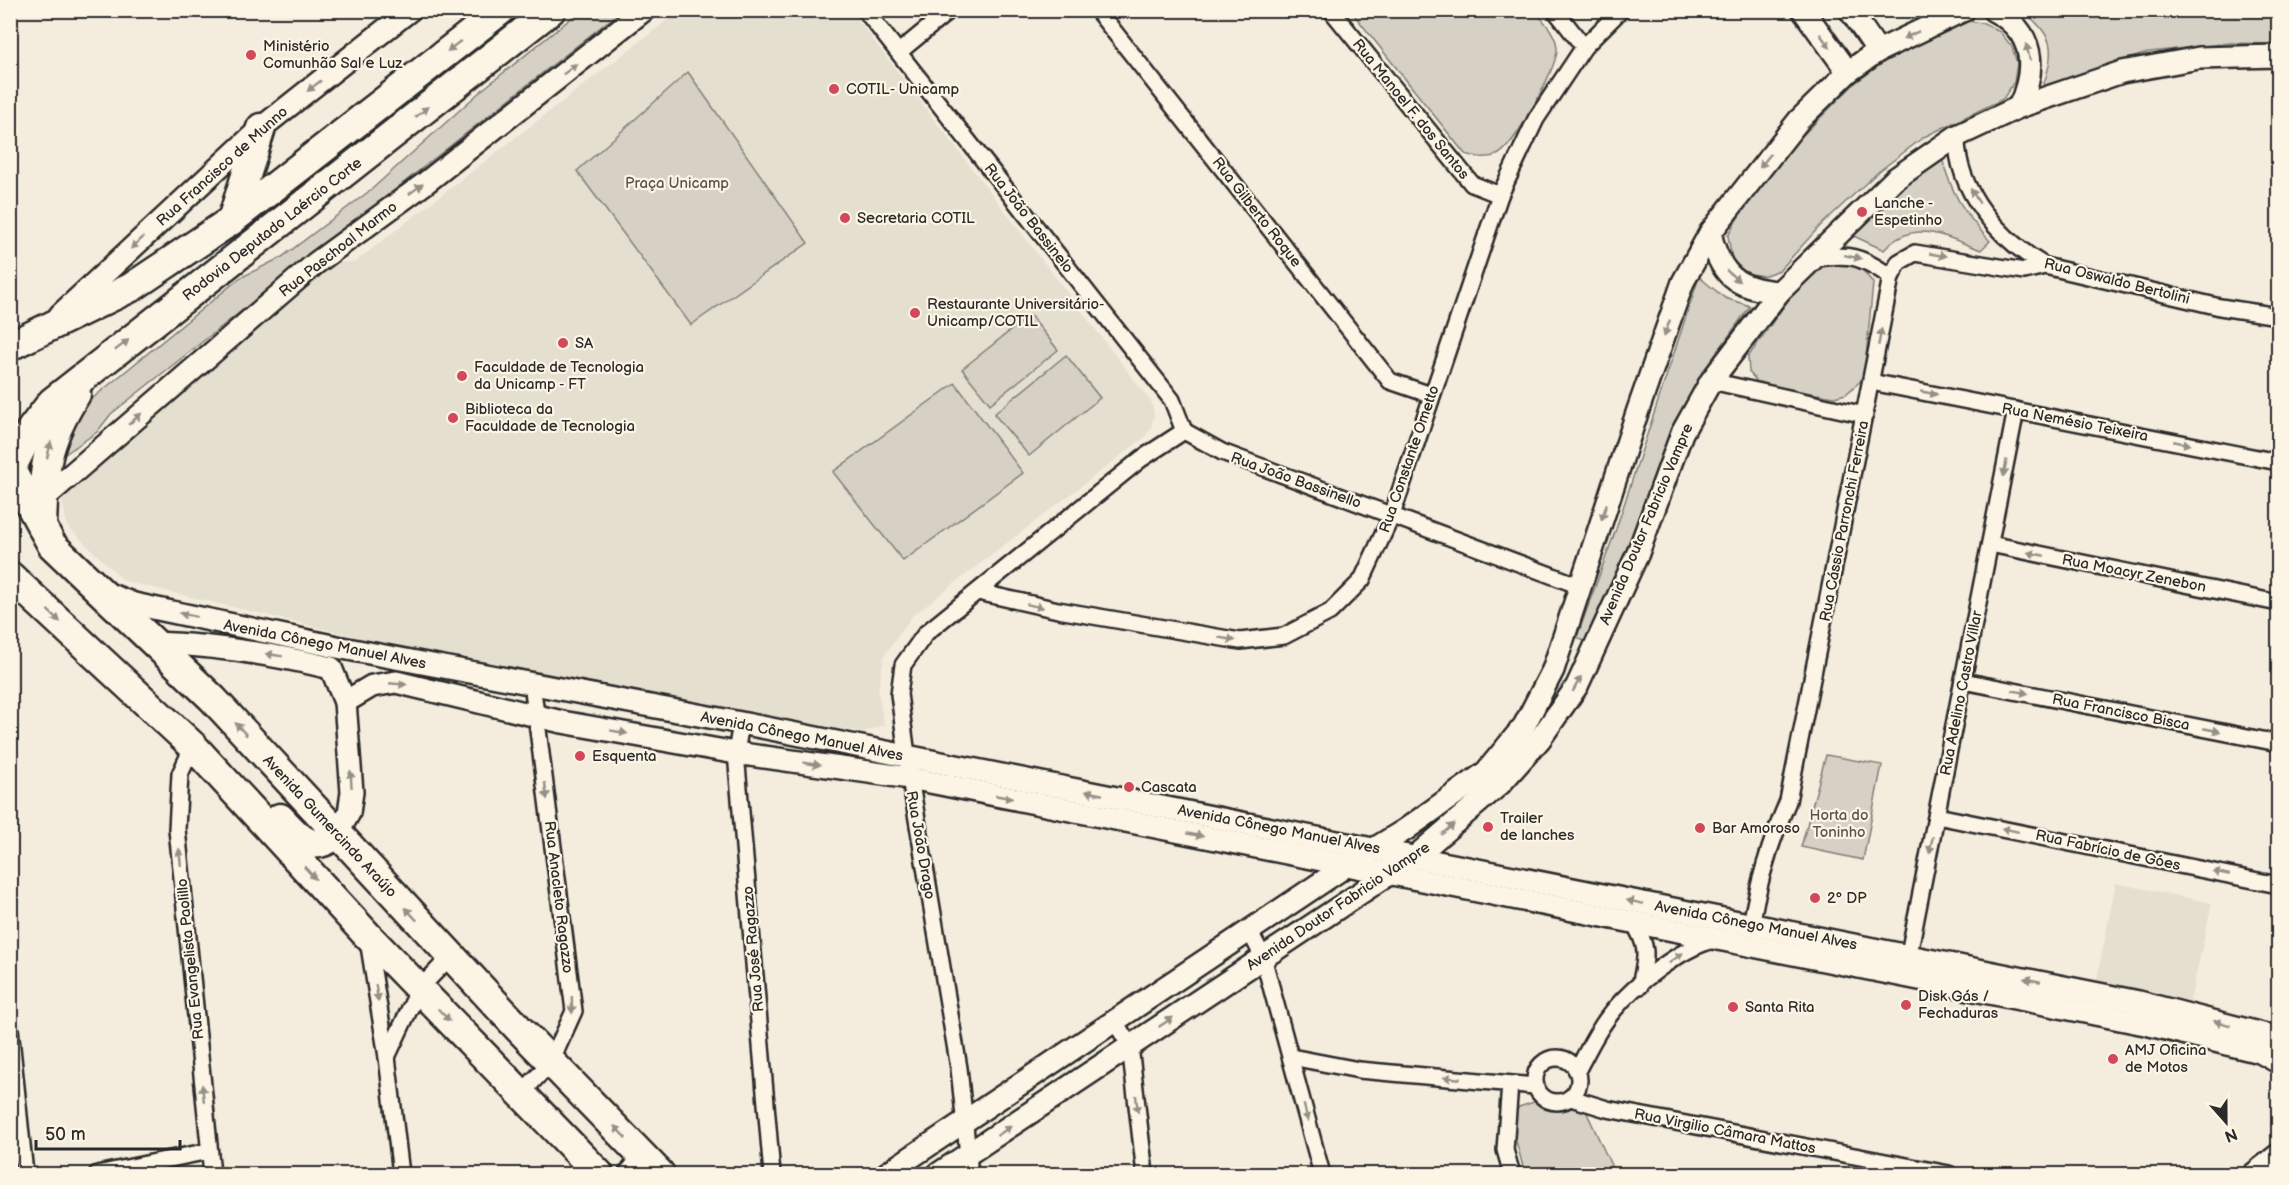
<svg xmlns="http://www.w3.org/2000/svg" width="2289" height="1185" font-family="'Balsamiq Sans',sans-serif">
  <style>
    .built { fill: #e5dfd0 }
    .green { fill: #d6d1c4; stroke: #807e78; stroke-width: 1.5 }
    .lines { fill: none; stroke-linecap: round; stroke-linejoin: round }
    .street-casing { stroke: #2b2b2b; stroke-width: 20 }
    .secondary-casing { stroke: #2b2b2b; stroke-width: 26 }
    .highway-casing { stroke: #2b2b2b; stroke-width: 33 }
    .street { stroke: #fcf5e5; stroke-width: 15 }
    .secondary { stroke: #fcf5e5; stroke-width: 21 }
    .highway { stroke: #fcf5e5; stroke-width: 28 }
    .oneway { fill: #949088 }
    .poi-dot { fill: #d1495b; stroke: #fcf5e5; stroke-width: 2 }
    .labels { text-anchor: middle; stroke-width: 4.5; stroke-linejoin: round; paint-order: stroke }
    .poi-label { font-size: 15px; fill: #2b2b2b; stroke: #fcf5e5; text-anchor: start }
    .street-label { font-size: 15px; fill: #2b2b2b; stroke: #fcf5e5 }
    .park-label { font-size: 15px; fill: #565451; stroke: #fcf5e5 }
  </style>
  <rect width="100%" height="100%" fill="#f4edde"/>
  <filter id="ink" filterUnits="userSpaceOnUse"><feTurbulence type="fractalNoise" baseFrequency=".0167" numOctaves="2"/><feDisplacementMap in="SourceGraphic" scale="12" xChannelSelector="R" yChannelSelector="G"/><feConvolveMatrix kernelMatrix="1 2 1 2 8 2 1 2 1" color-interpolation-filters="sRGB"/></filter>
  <g filter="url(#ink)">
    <!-- built -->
    <g class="built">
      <polygon points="679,11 851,11 1152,403 1154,415 1151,428 1145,437 912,616 884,656 878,691 884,725 864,732 809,725 394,646 124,581 67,526 60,488 316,263 355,262"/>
      <polygon points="2116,883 2212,903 2190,1001 2096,983"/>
    </g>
    <!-- green -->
    <g class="green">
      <polygon points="580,11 621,11 111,414 97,432 58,459 67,429 88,402 240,278 282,257 372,189 482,90"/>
      <path d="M1351 11H1535C1544 22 1558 35 1557 51 1556 69 1514 148 1497 155 1485 159 1476 157 1465 154Z"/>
      <path d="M2022 11H2278V44L2231 43 2150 52 2043 86C2056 50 2054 34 2022 11Z"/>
      <polygon points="1965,21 1984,23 2000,32 2012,47 2017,63 2014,82 2003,99 1924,137 1878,172 1820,226 1780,270 1763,276 1746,273 1732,259 1728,236 1741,212 1784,154 1855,83 1886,61"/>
      <polygon points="688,72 808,243 691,325 577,171"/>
      <path d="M1941 155C1951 193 1963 212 1990 241L1981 250C1945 237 1914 217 1884 250L1845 232Z"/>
      <polygon points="1823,261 1858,264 1873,283 1864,378 1846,394 1834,397 1759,384 1749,372 1748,357 1805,276"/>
      <polygon points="1699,277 1725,298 1750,306 1702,374 1667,444 1590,645 1577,637 1616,529"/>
      <polygon points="1030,315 1058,350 990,404 962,369"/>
      <polygon points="1066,355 1100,398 1029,456 994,414"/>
      <polygon points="955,383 1023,473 903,561 833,472"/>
      <polygon points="1826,755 1882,765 1863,860 1801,847"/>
      <polygon points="1537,1101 1586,1111 1615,1174 1525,1174 1510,1119 1519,1107"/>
    </g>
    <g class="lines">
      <!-- street casing -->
      <g class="street-casing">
        <g id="street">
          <polyline points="865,10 1172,400 1184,431"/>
          <polyline points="1097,10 1390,381 1431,395"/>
          <polyline points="1331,10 1472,184 1500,195"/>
          <polyline points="1555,10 1584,47"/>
          <polyline points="899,52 950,10"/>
          <path d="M1957 136C1956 191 1999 239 2045 266L2220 307 2278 316"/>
          <path d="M1811 259C1849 253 1860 255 1891 277"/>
          <polyline points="1711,381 1865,415"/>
          <polyline points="1871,382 2278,462"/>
          <polyline points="1184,431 1222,452 1580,586"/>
          <polyline points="1990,544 2278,603"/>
          <polyline points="978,592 1058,610 1240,641 1284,636 1330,612 1362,580 1392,515 1500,195 1536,119 1584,47 1621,10"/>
          <polyline points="1963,681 2278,743"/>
          <polyline points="741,723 736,753 772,1174"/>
          <polyline points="193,746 180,774 177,829 212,1174"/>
          <polyline points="1937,816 2278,885"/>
          <path d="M1633 922C1650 948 1646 958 1640 986"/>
          <path d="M1751 926C1758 882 1770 843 1788 801L1891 277 1899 262 1915 253 2024 271 2045 266"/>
          <polyline points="1249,930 1263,957 1322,1174"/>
          <polyline points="368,940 387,1057 401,1174"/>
          <polyline points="1907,964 2016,410"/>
          <polyline points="1114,1020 1130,1046 1145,1174"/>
          <polyline points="10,1028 25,1174"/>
          <polyline points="387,1057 419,989 451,956"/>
          <polyline points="1291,1057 1359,1070 1535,1086"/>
          <circle cx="1557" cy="1080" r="22"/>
          <path d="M1577 1071C1588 1050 1598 1029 1613 1011 1635 984 1680 949 1713 940"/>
          <polyline points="1510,1084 1505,1150 1512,1174"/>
          <polyline points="521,1094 551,1062 574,1011 532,683"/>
          <polyline points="1571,1098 1607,1109 1949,1174"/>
          <polyline points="97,1174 209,1151"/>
          <polyline points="626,1174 642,1155"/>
          <polyline points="970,1174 959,1068 910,778 899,694 903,665 926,633 1141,459 1184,431"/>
        </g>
      </g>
      <!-- secondary casing -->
      <g class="secondary-casing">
        <g id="secondary">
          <polyline points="1803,10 1848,72"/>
          <polyline points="1850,10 1878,51"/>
          <path d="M1993 10C2035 31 2037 68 2019 107"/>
          <path d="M1710 233C1720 275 1736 289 1779 292"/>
          <polyline points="60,315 261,128 410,10"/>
          <polyline points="43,499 316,263 424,184 644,10"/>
          <polyline points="108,594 134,604 337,647 741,723 2139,1002 2278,1038"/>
          <path d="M153 643C214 645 272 654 331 668"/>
          <polyline points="331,668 345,702 352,792 349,813 337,834"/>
          <polyline points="345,702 372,686 396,682 562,722 736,753 910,778 2150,1025 2260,1052 2278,1062"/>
          <polyline points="886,1174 1346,866 1405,830 1486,772 1524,726 1553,670 1638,410 1683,282 1710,233 1799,120 1848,72 1878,51 1964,10"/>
          <polyline points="938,1174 1416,856 1500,784 1540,739 1577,686 1638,553 1682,433 1711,381 1779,292 1895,179 1957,136 2019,107 2122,72 2199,58 2278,56"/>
          <polyline points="2254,1174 2278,1155"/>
        </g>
      </g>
      <!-- highway casing -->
      <g class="highway-casing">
        <g id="highway">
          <polyline points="232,220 261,128"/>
          <polyline points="10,346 132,287 232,220 501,10"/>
          <polyline points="11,470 52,545 213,699 520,1030 660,1174"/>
          <polyline points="10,471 30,431 52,402 551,10"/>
          <path d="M42 527C44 469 44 445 76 394"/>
          <polyline points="10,576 193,746 367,935 599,1174"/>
          <path d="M280 818C300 838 310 855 337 834"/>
        </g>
      </g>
      <!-- street -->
      <use href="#street" class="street"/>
      <!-- secondary -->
      <use href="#secondary" class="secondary"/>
      <!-- highway -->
      <use href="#highway" class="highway"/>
    </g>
    <!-- one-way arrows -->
    <defs><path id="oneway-solid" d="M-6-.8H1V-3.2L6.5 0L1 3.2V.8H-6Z" transform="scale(1.5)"/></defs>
    <g class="oneway">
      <use href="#oneway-solid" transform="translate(1911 35) rotate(155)"/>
      <use href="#oneway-solid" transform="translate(1825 41) rotate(54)"/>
      <use href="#oneway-solid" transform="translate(454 46) rotate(142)"/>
      <use href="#oneway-solid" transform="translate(2028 52) rotate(-103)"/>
      <use href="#oneway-solid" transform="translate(570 69) rotate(-38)"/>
      <use href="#oneway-solid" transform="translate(314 86) rotate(142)"/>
      <use href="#oneway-solid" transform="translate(422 112) rotate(-38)"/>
      <use href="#oneway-solid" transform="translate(1765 161) rotate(129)"/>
      <use href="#oneway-solid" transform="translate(416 189) rotate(-36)"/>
      <use href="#oneway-solid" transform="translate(1975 196) rotate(-121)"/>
      <use href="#oneway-solid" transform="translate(137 243) rotate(137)"/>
      <use href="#oneway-solid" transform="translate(1938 255) rotate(9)"/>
      <use href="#oneway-solid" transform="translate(1853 257) rotate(12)"/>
      <use href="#oneway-solid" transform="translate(1733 276) rotate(41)"/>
      <use href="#oneway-solid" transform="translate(1667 328) rotate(110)"/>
      <use href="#oneway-solid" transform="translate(1880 337) rotate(-79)"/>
      <use href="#oneway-solid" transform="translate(122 345) rotate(-38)"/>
      <use href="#oneway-solid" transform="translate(1929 393) rotate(11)"/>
      <use href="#oneway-solid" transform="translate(135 419) rotate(-41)"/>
      <use href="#oneway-solid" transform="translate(2182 443) rotate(11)"/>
      <use href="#oneway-solid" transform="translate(49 450) rotate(-76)"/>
      <use href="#oneway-solid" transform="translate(2005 468) rotate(101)"/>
      <use href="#oneway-solid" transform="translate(1604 512) rotate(108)"/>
      <use href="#oneway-solid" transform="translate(2036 554) rotate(-169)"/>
      <use href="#oneway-solid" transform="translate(1035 606) rotate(12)"/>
      <use href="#oneway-solid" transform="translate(188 615) rotate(-168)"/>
      <use href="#oneway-solid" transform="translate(54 616) rotate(43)"/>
      <use href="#oneway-solid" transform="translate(1227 639) rotate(10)"/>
      <use href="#oneway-solid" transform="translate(274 655) rotate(-171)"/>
      <use href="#oneway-solid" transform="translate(398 684) rotate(5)"/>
      <use href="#oneway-solid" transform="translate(1577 684) rotate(-61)"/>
      <use href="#oneway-solid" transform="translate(2020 692) rotate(11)"/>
      <use href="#oneway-solid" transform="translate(241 729) rotate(-132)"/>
      <use href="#oneway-solid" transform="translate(2212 730) rotate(11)"/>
      <use href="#oneway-solid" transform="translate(619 732) rotate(10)"/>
      <use href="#oneway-solid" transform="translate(812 764) rotate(8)"/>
      <use href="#oneway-solid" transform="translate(351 779) rotate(-94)"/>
      <use href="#oneway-solid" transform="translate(546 791) rotate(83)"/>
      <use href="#oneway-solid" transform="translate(1094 793) rotate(-169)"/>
      <use href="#oneway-solid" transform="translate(1004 797) rotate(11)"/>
      <use href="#oneway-solid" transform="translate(1448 829) rotate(-41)"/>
      <use href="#oneway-solid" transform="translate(2010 830) rotate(-168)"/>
      <use href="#oneway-solid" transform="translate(1195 835) rotate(11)"/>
      <use href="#oneway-solid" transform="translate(1931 845) rotate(102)"/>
      <use href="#oneway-solid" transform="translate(180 857) rotate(-96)"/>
      <use href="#oneway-solid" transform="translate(310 873) rotate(47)"/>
      <use href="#oneway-solid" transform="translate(2221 873) rotate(-168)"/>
      <use href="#oneway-solid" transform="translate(1635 902) rotate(-168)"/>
      <use href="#oneway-solid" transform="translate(411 914) rotate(-133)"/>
      <use href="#oneway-solid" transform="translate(1676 958) rotate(-37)"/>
      <use href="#oneway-solid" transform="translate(2032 980) rotate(-169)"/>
      <use href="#oneway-solid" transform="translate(377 993) rotate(81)"/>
      <use href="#oneway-solid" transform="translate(572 1005) rotate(89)"/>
      <use href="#oneway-solid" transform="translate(444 1015) rotate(46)"/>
      <use href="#oneway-solid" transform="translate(1166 1022) rotate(-34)"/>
      <use href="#oneway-solid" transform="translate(2222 1023) rotate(-165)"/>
      <use href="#oneway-solid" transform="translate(1452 1078) rotate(-175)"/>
      <use href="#oneway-solid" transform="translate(203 1093) rotate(-96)"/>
      <use href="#oneway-solid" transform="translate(1137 1104) rotate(83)"/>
      <use href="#oneway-solid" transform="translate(1306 1113) rotate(75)"/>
      <use href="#oneway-solid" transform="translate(1004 1131) rotate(-34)"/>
      <use href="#oneway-solid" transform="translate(620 1132) rotate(-134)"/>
    </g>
  </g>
  <!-- markers -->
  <g class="poi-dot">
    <circle cx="251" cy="55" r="6"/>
    <circle cx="834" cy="89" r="6"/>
    <circle cx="1862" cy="212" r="6"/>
    <circle cx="845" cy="218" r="6"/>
    <circle cx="915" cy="313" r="6"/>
    <circle cx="563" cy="343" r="6"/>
    <circle cx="462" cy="376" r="6"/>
    <circle cx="453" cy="418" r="6"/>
    <circle cx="580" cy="756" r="6"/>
    <circle cx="1129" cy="787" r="6"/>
    <circle cx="1488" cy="827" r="6"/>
    <circle cx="1700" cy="828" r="6"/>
    <circle cx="1815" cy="898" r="6"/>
    <circle cx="1906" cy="1005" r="6"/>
    <circle cx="1733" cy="1007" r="6"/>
    <circle cx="2113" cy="1059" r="6"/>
  </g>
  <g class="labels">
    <!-- poi labels -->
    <g class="poi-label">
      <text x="263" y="51">Ministério<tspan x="263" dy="17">Comunhão Sal e Luz</tspan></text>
      <text x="846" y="94">COTIL- Unicamp</text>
      <text x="1874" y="208">Lanche -<tspan x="1874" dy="17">Espetinho</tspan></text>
      <text x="857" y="223">Secretaria COTIL</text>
      <text x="927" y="309">Restaurante Universitário-<tspan x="927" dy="17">Unicamp/COTIL</tspan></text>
      <text x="575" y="348">SA</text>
      <text x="474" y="372">Faculdade de Tecnologia<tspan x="474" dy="17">da Unicamp - FT</tspan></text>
      <text x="465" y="414">Biblioteca da<tspan x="465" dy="17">Faculdade de Tecnologia</tspan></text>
      <text x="592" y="761">Esquenta</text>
      <text x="1141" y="792">Cascata</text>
      <text x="1500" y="823">Trailer<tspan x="1500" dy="17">de lanches</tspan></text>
      <text x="1712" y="833">Bar Amoroso</text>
      <text x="1827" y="903">2º DP</text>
      <text x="1918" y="1001">Disk Gás /<tspan x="1918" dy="17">Fechaduras</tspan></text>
      <text x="1745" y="1012">Santa Rita</text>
      <text x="2125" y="1055">AMJ Oficina<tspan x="2125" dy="17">de Motos</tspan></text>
    </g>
    <!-- street labels -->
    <g class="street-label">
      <text transform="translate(1411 109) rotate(51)" y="5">Rua Manoel F. dos Santos</text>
      <text transform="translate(222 166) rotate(-42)" y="5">Rua Francisco de Munno</text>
      <text transform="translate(1257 212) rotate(52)" y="5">Rua Gilberto Roque</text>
      <text transform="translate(1029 218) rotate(52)" y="5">Rua João Bassinelo</text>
      <text transform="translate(272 229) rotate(-38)" y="5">Rodovia Deputado Laércio Corte</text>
      <text transform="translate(338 249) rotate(-38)" y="5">Rua Paschoal Marmo</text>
      <text transform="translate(2117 281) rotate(14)" y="5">Rua Oswaldo Bertolini</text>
      <text transform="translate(2075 422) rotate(11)" y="5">Rua Nemésio Teixeira</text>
      <text transform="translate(1409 459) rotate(-71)" y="5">Rua Constante Ometto</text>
      <text transform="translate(1296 480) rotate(20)" y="5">Rua João Bassinello</text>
      <text transform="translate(1844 521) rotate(-79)" y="5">Rua Cássio Parronchi Ferreira</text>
      <text transform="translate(1646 524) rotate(-67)" y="5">Avenida Doutor Fabricio Vampre</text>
      <text transform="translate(2134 573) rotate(11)" y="5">Rua Moacyr Zenebon</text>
      <text transform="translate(325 644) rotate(11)" y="5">Avenida Cônego Manuel Alves</text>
      <text transform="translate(1961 693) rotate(-79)" y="5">Rua Adelino Castro Villar</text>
      <text transform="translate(2121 712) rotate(11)" y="5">Rua Francisco Bisca</text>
      <text transform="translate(802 736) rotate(11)" y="5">Avenida Cônego Manuel Alves</text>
      <text transform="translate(330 826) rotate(47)" y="5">Avenida Gumercindo Araújo</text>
      <text transform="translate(1279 829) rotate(11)" y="5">Avenida Cônego Manuel Alves</text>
      <text transform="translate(921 845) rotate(80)" y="5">Rua João Drago</text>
      <text transform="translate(2108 850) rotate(12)" y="5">Rua Fabrício de Góes</text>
      <text transform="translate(559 897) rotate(83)" y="5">Rua Anacleto Ragazzo</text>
      <text transform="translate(1338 906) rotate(-34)" y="5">Avenida Doutor Fabricio Vampre</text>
      <text transform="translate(1756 925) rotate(11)" y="5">Avenida Cônego Manuel Alves</text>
      <text transform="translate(753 949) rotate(-95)" y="5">Rua José Ragazzo</text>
      <text transform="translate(190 959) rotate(-96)" y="5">Rua Evangelista Paolillo</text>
      <text transform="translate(1725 1131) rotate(11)" y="5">Rua Virgilio Câmara Mattos</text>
    </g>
    <!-- park labels -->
    <g class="park-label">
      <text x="677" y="188">Praça Unicamp</text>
      <text x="1839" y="820">Horta do<tspan x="1839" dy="17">Toninho</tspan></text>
    </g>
  </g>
  <!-- margin -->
  <rect width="2289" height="1185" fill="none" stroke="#fcf5e5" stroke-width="36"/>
  <rect x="18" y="18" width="2253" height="1149" fill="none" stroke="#2b2b2b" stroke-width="2" filter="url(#ink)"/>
  <!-- north arrow -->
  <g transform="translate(2226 1122) rotate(159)" stroke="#fcf5e5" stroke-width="4.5" paint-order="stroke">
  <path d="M0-4.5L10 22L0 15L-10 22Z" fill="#2b2b2b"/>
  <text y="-9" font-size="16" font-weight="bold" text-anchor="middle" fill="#2b2b2b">N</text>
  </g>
  <!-- scale -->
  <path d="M36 1140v9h144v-9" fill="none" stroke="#2b2b2b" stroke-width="3"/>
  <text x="45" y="1140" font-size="18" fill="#2b2b2b" stroke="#fcf5e5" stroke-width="4.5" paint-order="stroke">50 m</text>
</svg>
